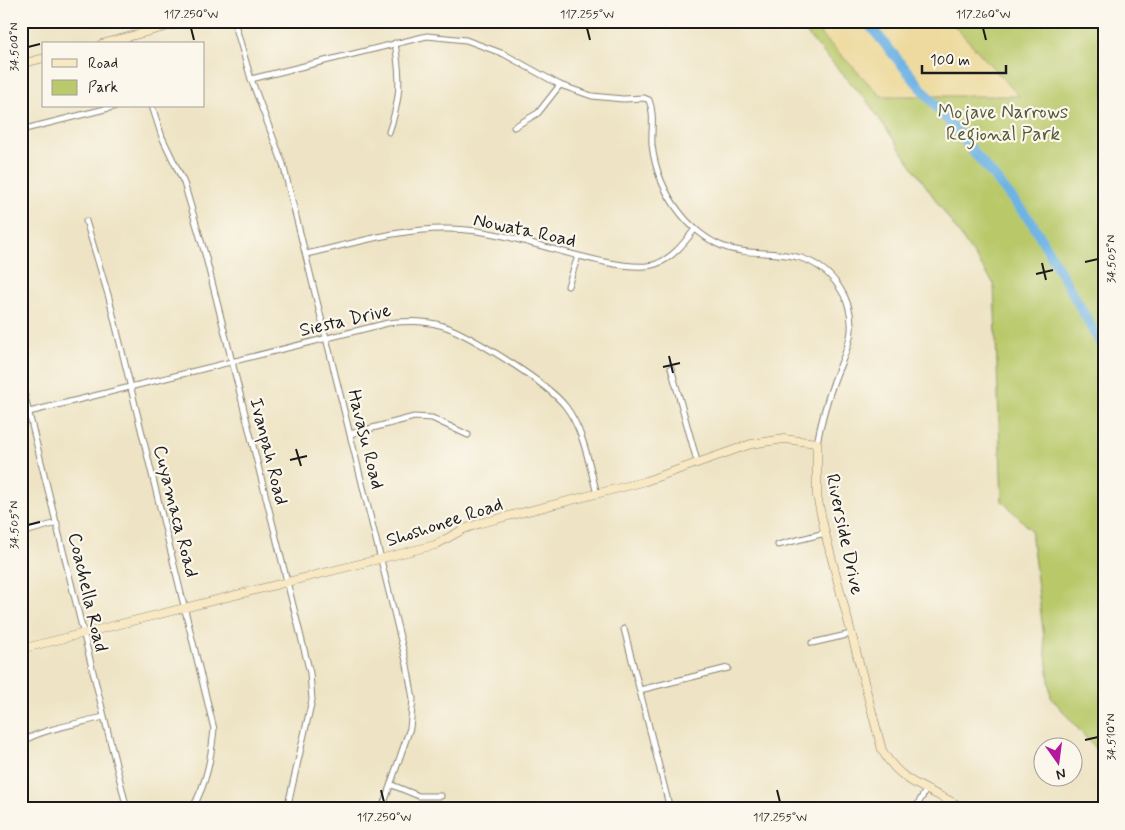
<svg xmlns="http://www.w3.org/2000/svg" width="1125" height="830" font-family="Mynerve,sans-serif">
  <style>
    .green { fill: #b9c96b; stroke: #6a7244 }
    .sand { fill: #eeda9e; stroke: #857b5d }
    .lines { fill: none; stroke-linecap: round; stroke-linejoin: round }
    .river { stroke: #6db3e4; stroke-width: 10 }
    .street-casing { stroke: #858070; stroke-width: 7 }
    .secondary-casing { stroke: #858070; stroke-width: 9 }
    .street { stroke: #fff; stroke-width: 5 }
    .secondary { stroke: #f8e8c3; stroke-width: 8 }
    .ticks { fill: none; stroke: #1c1c1c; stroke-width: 2 }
    .labels { text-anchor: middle; stroke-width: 4.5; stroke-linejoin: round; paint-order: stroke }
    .park-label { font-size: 19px; fill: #535938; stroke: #fbf7ec }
    .street-label { font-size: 19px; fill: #1c1c1c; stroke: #fbf7ec }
    .neatline { fill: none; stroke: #1c1c1c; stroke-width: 2 }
    .ticks-label { font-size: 12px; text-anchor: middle; fill: #1c1c1c }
  </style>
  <rect width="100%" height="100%" fill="#fbf7ec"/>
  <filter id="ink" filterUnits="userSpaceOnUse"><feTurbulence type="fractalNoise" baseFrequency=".02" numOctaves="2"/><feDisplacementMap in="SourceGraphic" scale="10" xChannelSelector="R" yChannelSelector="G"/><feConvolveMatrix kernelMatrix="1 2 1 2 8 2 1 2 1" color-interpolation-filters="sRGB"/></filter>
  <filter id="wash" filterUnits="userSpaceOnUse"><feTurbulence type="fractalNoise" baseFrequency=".0096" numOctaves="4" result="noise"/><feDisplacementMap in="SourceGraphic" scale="20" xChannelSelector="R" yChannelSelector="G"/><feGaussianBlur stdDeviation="1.12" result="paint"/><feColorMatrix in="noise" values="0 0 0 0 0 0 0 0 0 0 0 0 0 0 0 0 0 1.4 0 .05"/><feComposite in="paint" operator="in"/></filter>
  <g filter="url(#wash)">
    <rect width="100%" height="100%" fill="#eee4c5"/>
    <!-- green -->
    <polygon class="green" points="795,21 1104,21 1104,759 1051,697 1031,530 1002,501 994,284 867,101"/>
    <!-- sand -->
    <polygon class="sand" points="808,21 950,21 1019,96 881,96"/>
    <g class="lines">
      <!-- river -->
      <polyline class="river" points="866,21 1033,224 1104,349"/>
    </g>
  </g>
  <g filter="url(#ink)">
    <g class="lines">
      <!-- street casing -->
      <g class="street-casing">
        <g id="street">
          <polyline points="234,21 251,79 283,164 407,665 413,699 410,728 382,809"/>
          <path d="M251 79 427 36 466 40 504 54 560 85 592 96 623 99 644 98 649 100C655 115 651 130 652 145 655 171 665 194 681 214 691 227 707 240 722 246 747 256 776 250 801 258 832 268 853 298 851 330 850 348 838 368 833 384 826 403 821 423 817 443"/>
          <polyline points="152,106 162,137 184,183 205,254 310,673 312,700 287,809"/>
          <polyline points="514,127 538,113 560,85"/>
          <polyline points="21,130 117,106"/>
          <path d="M389 132C401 97 401 80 395 43"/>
          <path d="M86 221 109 298 214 729C211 758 207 783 192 809"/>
          <path d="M306 254C353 244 399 228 448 229 466 229 487 232 504 236 537 243 627 275 656 264 673 258 684 243 695 229"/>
          <polyline points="568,286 578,256"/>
          <polyline points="671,368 697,461"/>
          <polyline points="21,381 127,809"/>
          <path d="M21 414 388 323C409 321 429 320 449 328 477 340 548 383 566 407 584 431 589 465 597 494"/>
          <polyline points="350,434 414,417 432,418 468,435"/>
          <polyline points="21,533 57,523"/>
          <polyline points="778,545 825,533"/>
          <polyline points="624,629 670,809"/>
          <polyline points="812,643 851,634"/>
          <polyline points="640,690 728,668"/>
          <path d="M21 743C36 730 82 723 103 717"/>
          <polyline points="392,785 419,796 441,796"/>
          <polyline points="915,809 926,790"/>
        </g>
      </g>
      <!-- secondary casing -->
      <g class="secondary-casing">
        <g id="secondary">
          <polyline points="101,44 188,21"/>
          <polyline points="21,64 44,58"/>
          <path d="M21 649 435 545 464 529 481 523 643 482 751 444 784 439 817 443V496L825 533 882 750C902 786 932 789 965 809"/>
        </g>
      </g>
      <!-- street -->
      <use href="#street" class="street"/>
      <!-- secondary -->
      <use href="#secondary" class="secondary"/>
    </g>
  </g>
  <!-- ticks -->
  <path class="ticks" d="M191 28 194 40M587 28 590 40M983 28 986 40M28 47 40 44M1085 262 1098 259M1042 263 1046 280M1036 274 1053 270M669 356 673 373M663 367 680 363M296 449 301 466M290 460 307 456M28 525 40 522M1085 740 1098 737M381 790 384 802M777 790 780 802"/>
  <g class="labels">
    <!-- park labels -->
    <g class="park-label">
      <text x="1003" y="118">Mojave Narrows<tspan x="1003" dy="22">Regional Park</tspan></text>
    </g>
    <!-- street labels -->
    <g class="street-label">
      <text transform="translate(525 229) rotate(12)" y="7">Nowata Road</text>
      <text transform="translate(345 319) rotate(-13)" y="7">Siesta Drive</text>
      <text transform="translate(367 439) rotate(76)" y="7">Havasu Road</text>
      <text transform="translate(270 451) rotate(76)" y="7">Ivanpah Road</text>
      <text transform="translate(177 511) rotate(76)" y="7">Cuyamaca Road</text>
      <text transform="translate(444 521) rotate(-18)" y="7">Shoshonee Road</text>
      <text transform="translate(846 534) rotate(78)" y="7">Riverside Drive</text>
      <text transform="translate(89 592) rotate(77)" y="7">Coachella Road</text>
    </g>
  </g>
  <!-- margin -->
  <rect width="1125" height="830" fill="none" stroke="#fbf7ec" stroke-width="55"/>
  <!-- legend -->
  <rect x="42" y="42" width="162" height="65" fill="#fbf7ec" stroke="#a29f99"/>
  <rect x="52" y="59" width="25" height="8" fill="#f8e8c3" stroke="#a29f99"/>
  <text x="88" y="68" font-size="15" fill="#1c1c1c">Road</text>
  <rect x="52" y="80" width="25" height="15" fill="#b9c96b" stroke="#a29f99"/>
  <text x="88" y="92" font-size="15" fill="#1c1c1c">Park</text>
  <!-- north arrow -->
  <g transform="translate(1058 762) rotate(166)"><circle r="24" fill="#fbf7ec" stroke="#a29f99"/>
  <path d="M0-4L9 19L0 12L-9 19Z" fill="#b5179e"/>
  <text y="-8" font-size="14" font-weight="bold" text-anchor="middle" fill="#1c1c1c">N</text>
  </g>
  <!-- scale -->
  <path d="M922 65v8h84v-8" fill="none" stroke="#1c1c1c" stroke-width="2.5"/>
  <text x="930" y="65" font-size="15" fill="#1c1c1c" stroke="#fbf7ec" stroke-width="4" paint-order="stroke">100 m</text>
  <rect x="28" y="28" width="1070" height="774" class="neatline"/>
  <g class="ticks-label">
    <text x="191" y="18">117.250°W</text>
    <text x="587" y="18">117.255°W</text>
    <text x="983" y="18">117.260°W</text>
    <text transform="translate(14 47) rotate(-90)" y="4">34.500°N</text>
    <text transform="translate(1111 259) rotate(-90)" y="4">34.505°N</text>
    <text transform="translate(14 525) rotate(-90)" y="4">34.505°N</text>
    <text transform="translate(1111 737) rotate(-90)" y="4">34.510°N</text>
    <text x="384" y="821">117.250°W</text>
    <text x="780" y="821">117.255°W</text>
  </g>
</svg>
